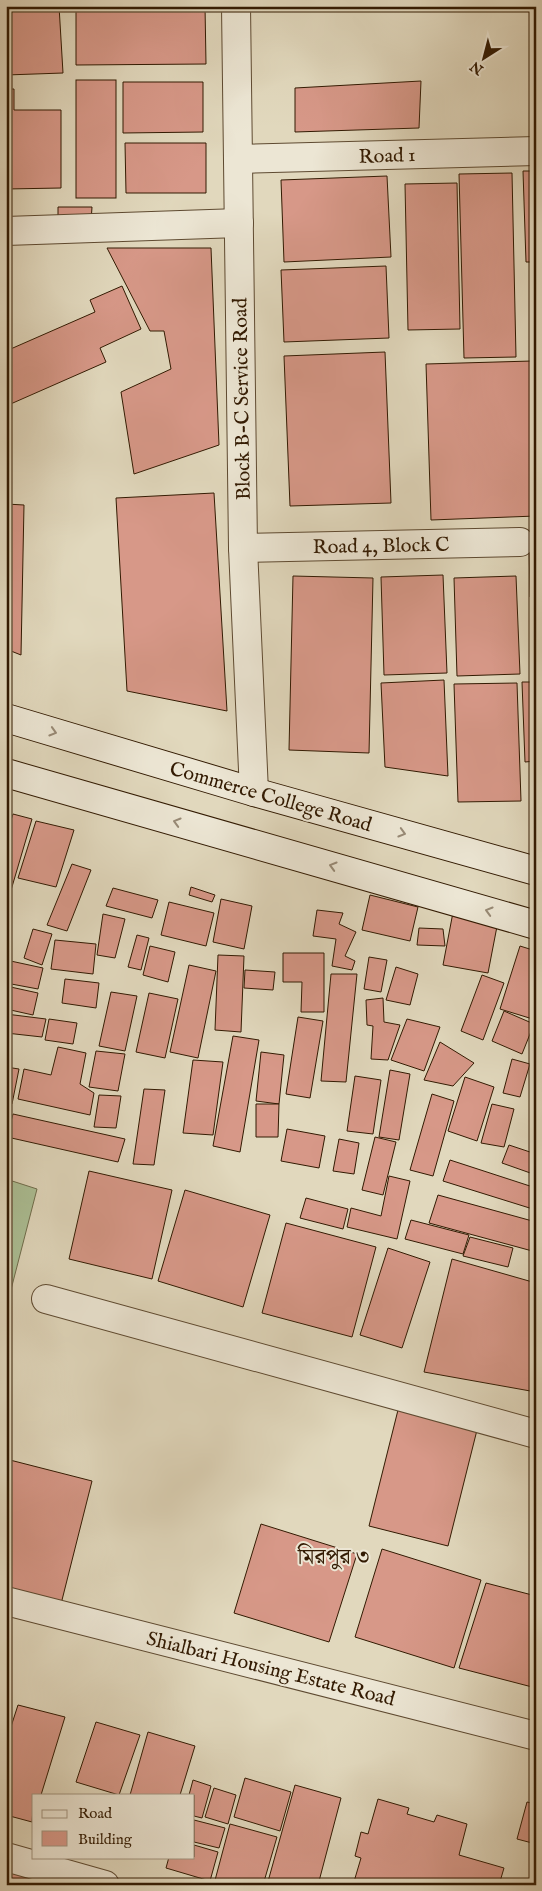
<svg xmlns="http://www.w3.org/2000/svg" width="542" height="1891" font-family="'IM FELL English','Noto Serif Bengali',serif">
  <style>
    .grass { fill: #acc096; stroke: #6f6d4c }
    .building { fill: #d79888; stroke: #321a02 }
    .lines { fill: none; stroke-linecap: round; stroke-linejoin: round }
    .street-casing { stroke: #5e4a31; stroke-width: 30 }
    .secondary-casing { stroke: #321a02; stroke-width: 30 }
    .street { stroke: #ece6d4; stroke-width: 28 }
    .secondary { stroke: #ece6d4; stroke-width: 28 }
    .oneway { stroke: #988a76 }
    .labels { text-anchor: middle; stroke-width: 4; stroke-linejoin: round; paint-order: stroke }
    .street-label { font-size: 20px; fill: #321a02; stroke: #ece6d4 }
    .quarter-label { font-size: 22px; fill: #321a02; stroke: #ece6d4 }
  </style>
  <rect width="100%" height="100%" fill="#e1d8bd"/>
  <filter id="stains"><feTurbulence type="fractalNoise" baseFrequency=".004" numOctaves="4"/><feColorMatrix values="0 0 0 0 .2 0 0 0 0 .09 0 0 0 0 .02 0 0 0 .5 -.17"/></filter>
  <radialGradient id="worn" r=".72"><stop offset=".6" stop-color="#630" stop-opacity="0"/><stop offset="1" stop-color="#630" stop-opacity=".3"/></radialGradient>
  <!-- grass -->
  <polygon class="grass" points="6,1179 37,1189 6,1309"/>
  <!-- building -->
  <g class="building">
    <polygon points="6,6 59,6 63,73 6,75"/>
    <polygon points="76,6 205,6 206,64 76,65"/>
    <rect x="76" y="80" width="40" height="118"/>
    <polygon points="421,81 419,128 295,132 295,88"/>
    <polygon points="123,82 203,82 203,132 123,133"/>
    <polygon points="6,89 14,89 14,110 61,110 61,188 6,189"/>
    <polygon points="125,143 206,143 206,193 126,193"/>
    <polygon points="523,171 536,171 536,262 526,262"/>
    <polygon points="512,173 516,357 464,358 459,174"/>
    <polygon points="387,176 391,257 284,262 281,180"/>
    <polygon points="457,183 460,329 408,330 405,184"/>
    <polygon points="58,207 92,207 91,222 58,222"/>
    <polygon points="107,248 211,248 219,445 134,474 121,392 171,369 164,331 150,331"/>
    <polygon points="386,266 389,338 284,342 281,270"/>
    <polygon points="122,286 141,329 100,348 106,362 6,406 6,351 95,312 90,300"/>
    <polygon points="385,352 391,503 290,506 284,356"/>
    <polygon points="532,361 536,516 431,520 426,364"/>
    <polygon points="214,493 227,711 127,691 116,498"/>
    <polygon points="6,504 24,505 21,655 6,649"/>
    <polygon points="529,541 536,541 536,597 530,597"/>
    <polygon points="443,575 447,673 384,675 381,577"/>
    <polygon points="293,576 373,578 369,753 289,750"/>
    <polygon points="516,576 520,674 457,676 454,578"/>
    <polygon points="444,680 448,776 385,767 381,683"/>
    <polygon points="522,682 536,682 536,761 525,762"/>
    <polygon points="517,683 521,801 458,802 454,684"/>
    <polygon points="13,814 32,819 9,897 6,897 6,836"/>
    <polygon points="36,821 74,830 56,887 18,878"/>
    <polygon points="72,864 91,870 67,931 47,925"/>
    <polygon points="191,887 215,895 212,902 189,895"/>
    <polygon points="113,888 158,900 152,918 106,906"/>
    <polygon points="370,895 418,907 410,941 362,930"/>
    <polygon points="221,899 252,906 244,949 213,942"/>
    <polygon points="169,902 214,913 206,946 161,935"/>
    <polygon points="454,907 499,916 488,973 443,965"/>
    <polygon points="317,910 343,913 339,924 356,932 345,956 355,961 352,970 332,966 336,939 313,936"/>
    <polygon points="103,914 125,919 115,958 97,955"/>
    <polygon points="419,928 443,929 445,946 417,945"/>
    <polygon points="33,929 52,934 42,965 24,958"/>
    <polygon points="137,935 149,938 141,970 128,967"/>
    <polygon points="55,940 96,944 93,974 51,969"/>
    <polygon points="150,946 175,952 168,982 143,975"/>
    <polygon points="520,946 536,951 536,1020 500,1009"/>
    <polygon points="283,953 324,953 324,1012 301,1012 302,982 283,982"/>
    <polygon points="218,955 244,956 241,1032 215,1030"/>
    <polygon points="369,957 387,960 381,992 364,989"/>
    <polygon points="6,960 43,968 38,989 6,983"/>
    <polygon points="189,965 216,971 198,1058 170,1052"/>
    <polygon points="396,967 418,974 410,1005 386,1000"/>
    <polygon points="245,970 275,972 273,990 244,988"/>
    <polygon points="331,974 357,974 346,1082 321,1081"/>
    <polygon points="482,975 504,983 483,1040 461,1031"/>
    <polygon points="65,979 99,983 96,1008 62,1003"/>
    <polygon points="6,986 38,993 33,1015 6,1009"/>
    <polygon points="111,992 137,996 125,1051 99,1046"/>
    <polygon points="149,993 178,999 165,1058 136,1052"/>
    <polygon points="383,998 384,1022 400,1025 388,1060 371,1059 373,1026 367,1025 366,1000"/>
    <polygon points="504,1011 534,1024 522,1054 492,1041"/>
    <polygon points="6,1014 46,1019 42,1037 6,1033"/>
    <polygon points="298,1017 323,1021 310,1098 286,1094"/>
    <polygon points="49,1019 77,1023 73,1044 45,1040"/>
    <polygon points="407,1019 440,1027 424,1071 391,1060"/>
    <polygon points="233,1036 259,1040 240,1152 213,1146"/>
    <polygon points="440,1042 474,1063 453,1086 424,1080"/>
    <polygon points="58,1047 86,1053 80,1084 94,1093 90,1115 18,1099 24,1069 51,1075"/>
    <polygon points="96,1051 125,1054 118,1091 89,1087"/>
    <polygon points="261,1052 284,1055 279,1104 256,1101"/>
    <polygon points="512,1059 530,1064 520,1097 503,1093"/>
    <polygon points="193,1060 223,1062 213,1135 183,1133"/>
    <polygon points="6,1067 19,1069 12,1104 6,1103"/>
    <polygon points="390,1070 410,1074 399,1140 379,1137"/>
    <polygon points="355,1076 381,1080 373,1134 347,1131"/>
    <polygon points="465,1077 494,1087 477,1141 448,1131"/>
    <polygon points="144,1089 165,1090 154,1165 133,1164"/>
    <polygon points="432,1094 454,1101 433,1176 410,1170"/>
    <polygon points="99,1095 121,1096 116,1128 94,1127"/>
    <polygon points="256,1104 279,1104 278,1137 256,1137"/>
    <polygon points="492,1104 514,1109 504,1147 481,1143"/>
    <polygon points="13,1114 125,1139 118,1162 7,1137"/>
    <polygon points="287,1129 325,1136 319,1168 281,1161"/>
    <polygon points="375,1137 396,1142 383,1195 362,1190"/>
    <polygon points="339,1139 359,1143 354,1174 333,1171"/>
    <polygon points="509,1145 536,1154 536,1175 502,1163"/>
    <polygon points="450,1160 536,1188 536,1210 443,1181"/>
    <polygon points="89,1171 172,1190 152,1279 69,1259"/>
    <polygon points="389,1176 410,1181 397,1239 347,1227 351,1208 381,1216"/>
    <polygon points="185,1190 270,1215 243,1307 158,1281"/>
    <polygon points="438,1195 536,1222 536,1252 429,1223"/>
    <polygon points="306,1198 348,1209 343,1229 300,1218"/>
    <polygon points="411,1220 469,1235 463,1254 405,1239"/>
    <polygon points="286,1223 376,1247 352,1337 262,1313"/>
    <polygon points="470,1237 513,1248 508,1267 463,1256"/>
    <polygon points="388,1248 430,1262 402,1348 360,1335"/>
    <polygon points="452,1259 536,1283 536,1392 424,1372"/>
    <polygon points="399,1406 478,1426 448,1546 369,1526"/>
    <polygon points="6,1459 92,1481 60,1608 6,1594"/>
    <polygon points="261,1524 357,1554 329,1642 234,1613"/>
    <polygon points="382,1549 481,1580 454,1668 355,1637"/>
    <polygon points="486,1583 536,1596 536,1688 459,1668"/>
    <polygon points="18,1705 65,1717 41,1795 34,1795 32,1822 6,1815 6,1742"/>
    <polygon points="96,1722 140,1735 119,1795 76,1782"/>
    <polygon points="148,1732 195,1746 180,1795 130,1795"/>
    <polygon points="245,1778 291,1792 280,1831 234,1817"/>
    <polygon points="193,1780 211,1786 202,1818 194,1816 194,1795 189,1795"/>
    <polygon points="295,1785 341,1798 318,1885 267,1885"/>
    <polygon points="214,1788 236,1795 228,1824 205,1817"/>
    <polygon points="378,1799 409,1808 407,1814 434,1822 437,1815 467,1824 459,1855 504,1868 499,1885 353,1885 361,1858 355,1856 361,1832 368,1834"/>
    <polygon points="527,1802 536,1804 536,1844 517,1839"/>
    <polygon points="194,1820 225,1828 219,1848 194,1842"/>
    <polygon points="230,1824 277,1837 263,1885 214,1884"/>
    <polygon points="194,1845 218,1852 210,1881 166,1868 169,1857 194,1857"/>
    <polygon points="6,1868 62,1885 6,1885"/>
  </g>
  <g class="lines">
    <!-- street casing -->
    <g class="street-casing">
      <g id="street">
        <polyline points="236,6 243,548 254,792"/>
        <polyline points="238,159 536,151"/>
        <polyline points="6,231 239,223"/>
        <polyline points="243,548 520,542"/>
        <polyline points="46,1299 536,1434"/>
        <polyline points="6,1601 536,1736"/>
        <polyline points="6,1857 105,1885"/>
      </g>
    </g>
    <!-- secondary casing -->
    <g class="secondary-casing">
      <g id="secondary">
        <polyline points="6,718 254,792 536,871"/>
        <polyline points="6,773 536,925"/>
      </g>
    </g>
    <!-- street -->
    <use href="#street" class="street"/>
    <!-- secondary -->
    <use href="#secondary" class="secondary"/>
  </g>
  <!-- one-way arrows -->
  <defs><path id="oneway-chevron" d="M-2-3.5L2.5 0L-2 3.5" fill="none" stroke-width="1.6" stroke-linecap="round" stroke-linejoin="round" transform="scale(1.25)"/></defs>
  <g class="oneway">
    <use href="#oneway-chevron" transform="translate(53 732) rotate(17)"/>
    <use href="#oneway-chevron" transform="translate(177 822) rotate(-164)"/>
    <use href="#oneway-chevron" transform="translate(402 833) rotate(16)"/>
    <use href="#oneway-chevron" transform="translate(333 866) rotate(-164)"/>
    <use href="#oneway-chevron" transform="translate(489 911) rotate(-164)"/>
  </g>
  <g class="labels">
    <!-- street labels -->
    <g class="street-label">
      <text transform="translate(387 155) rotate(-2)" y="7">Road 1</text>
      <text transform="translate(241 399) rotate(-91)" y="7">Block B-C Service Road</text>
      <text transform="translate(381 545) rotate(-1)" y="7">Road 4, Block C</text>
      <text transform="translate(271 796) rotate(16)" y="7">Commerce College Road</text>
      <text transform="translate(271 1668) rotate(14)" y="7">Shialbari Housing Estate Road</text>
    </g>
    <!-- quarter labels -->
    <g class="quarter-label">
      <text x="334" y="1564">মিরপুর ৩</text>
    </g>
  </g>
  <!-- margin -->
  <rect width="542" height="1891" fill="none" stroke="#e1d8bd" stroke-width="25"/>
  <rect x="8" y="8" width="527" height="1876" fill="none" stroke="#321a02" stroke-width="2.5"/>
  <rect x="12" y="12" width="517" height="1866" fill="none" stroke="#321a02"/>
  <!-- legend -->
  <rect x="32" y="1794" width="162" height="65" fill="#ece6d4" stroke="#a29480"/>
  <rect x="42" y="1810" width="25" height="8" fill="#ece6d4" stroke="#a29480"/>
  <text x="78" y="1818" font-size="15" fill="#321a02">Road</text>
  <rect x="42" y="1831" width="25" height="15" fill="#d79888" stroke="#a29480"/>
  <text x="78" y="1844" font-size="15" fill="#321a02">Building</text>
  <!-- north arrow -->
  <g transform="translate(484 58) rotate(216)" stroke="#ece6d4" stroke-width="4" paint-order="stroke">
  <path d="M0-4L9 19L0 12L-9 19Z" fill="#321a02"/>
  <text y="-8" font-size="14" font-weight="bold" text-anchor="middle" fill="#321a02">N</text>
  </g>
  <rect width="100%" height="100%" filter="url(#stains)"/>
  <rect width="100%" height="100%" fill="url(#worn)"/>
</svg>
